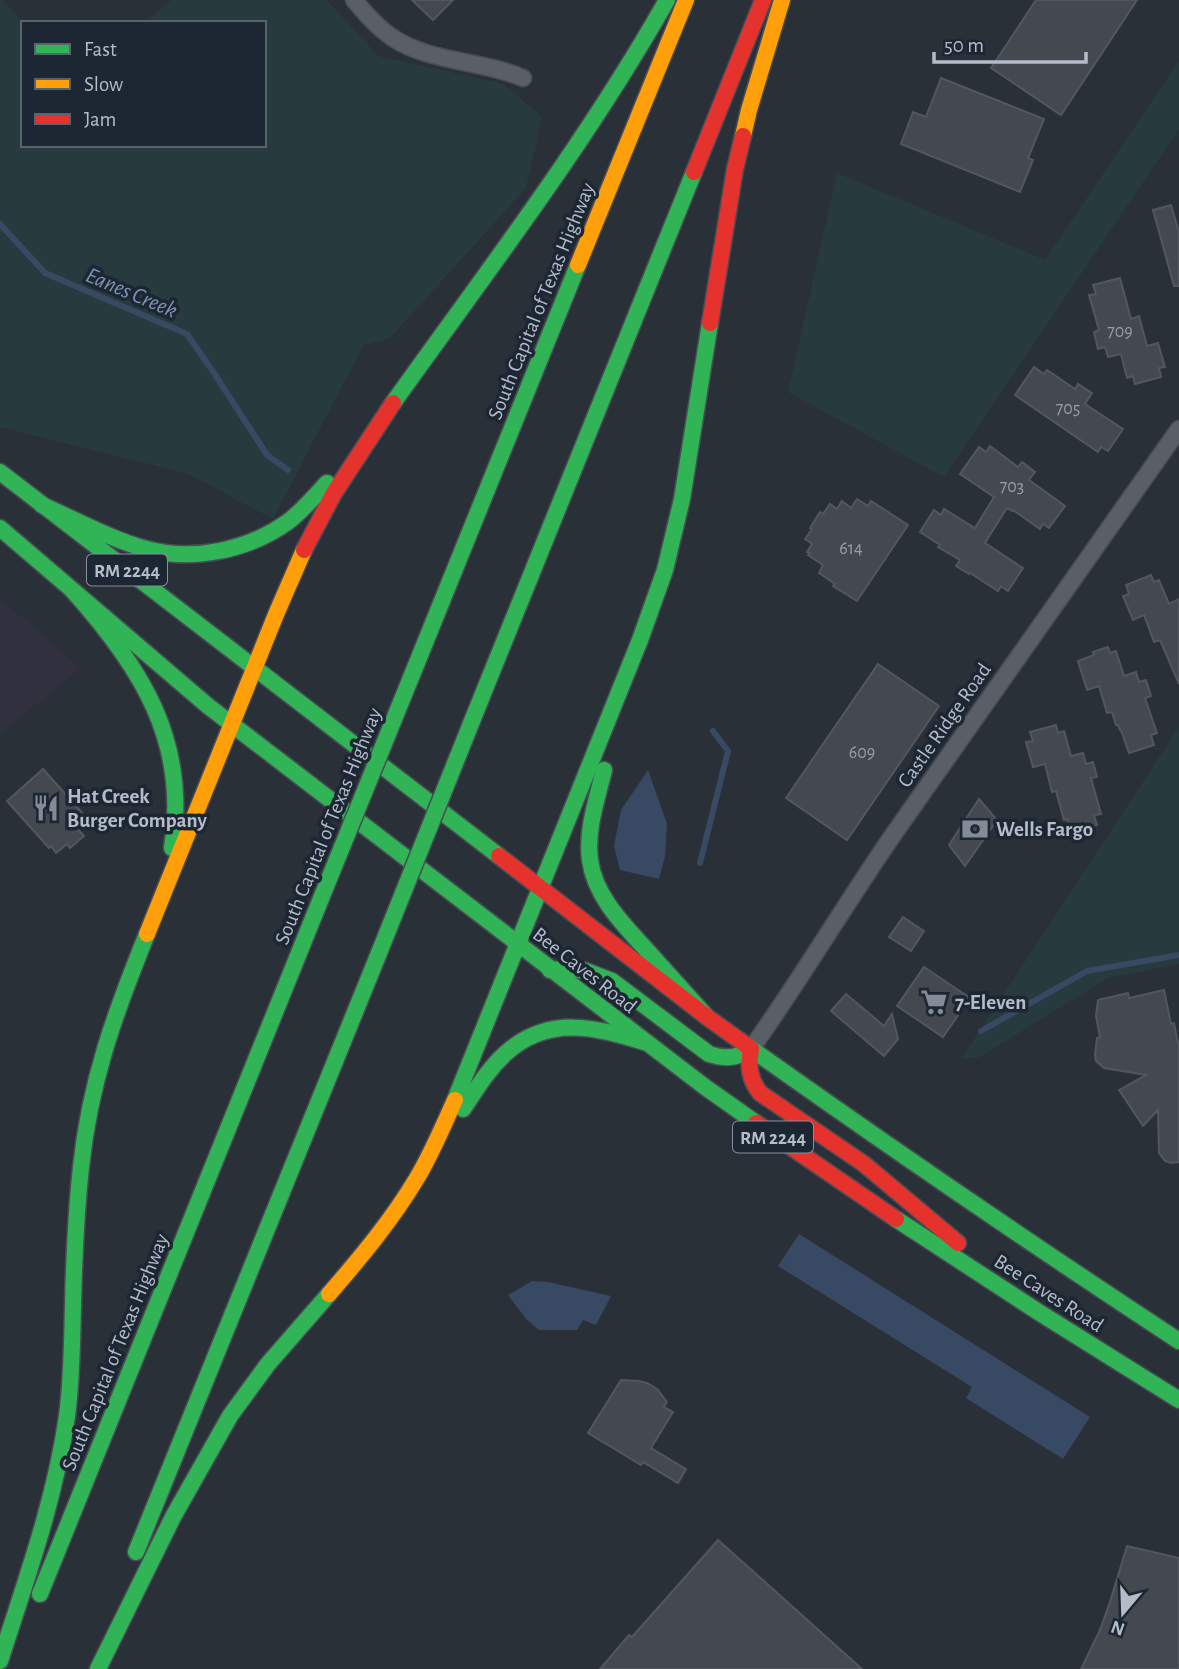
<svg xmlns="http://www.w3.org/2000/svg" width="1179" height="1669" font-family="'Alegreya Sans',sans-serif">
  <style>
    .medical { fill: #31303e }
    .green { fill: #273a3e }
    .water { fill: #384963 }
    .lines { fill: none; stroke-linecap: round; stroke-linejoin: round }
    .stream { stroke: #384963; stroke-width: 6 }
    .building { fill: #444950; stroke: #52575f; stroke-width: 2 }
    .street-casing { stroke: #484c53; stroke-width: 19 }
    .fast-casing { stroke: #484c55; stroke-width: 19 }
    .slow-casing { stroke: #484c55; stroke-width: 19 }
    .jam-casing { stroke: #484c55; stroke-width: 19 }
    .street { stroke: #5a5e66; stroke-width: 16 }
    .fast { stroke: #30b455; stroke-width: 16 }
    .slow { stroke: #ff9f0a; stroke-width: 16 }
    .jam { stroke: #e5322d; stroke-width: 16 }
    .fast-bridge-casing { stroke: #474c53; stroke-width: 19; stroke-linecap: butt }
    .fast-bridge { stroke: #30b455; stroke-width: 16 }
    .labels { text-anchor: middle; stroke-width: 7; stroke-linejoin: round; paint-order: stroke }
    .number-label { font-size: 18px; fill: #989fab }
    .shield { fill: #1d2633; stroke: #878f9c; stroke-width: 2 }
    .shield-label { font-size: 19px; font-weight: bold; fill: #b4bcc9 }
    .street-label { font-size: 21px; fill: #b4bcc9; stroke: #1d2633 }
    .poi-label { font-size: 21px; font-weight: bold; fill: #b4bcc9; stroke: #1d2633; text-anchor: start }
    .water-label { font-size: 23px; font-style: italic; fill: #7c92b1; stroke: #1d2633 }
  </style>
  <rect width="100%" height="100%" fill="#2a3038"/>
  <!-- medical -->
  <polygon class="medical" points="0,599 81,668 0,734"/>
  <!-- green -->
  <g class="green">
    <polygon points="0,0 3,0 23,23 23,145 264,145 264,23 144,23 171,0 327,0 378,56 504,84 542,117 526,188 390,338 363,346 273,519 189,474 0,427"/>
    <polygon points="1179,61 1179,129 944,477 788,392 837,173 1045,260"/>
    <polygon points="1179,727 1179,964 1108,978 980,1057 961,1059"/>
  </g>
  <!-- water -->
  <g class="water">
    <polygon points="648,770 667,824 665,856 659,879 620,870 614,846 621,810"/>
    <polygon points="799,1234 1090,1417 1063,1459 966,1398 972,1387 778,1266"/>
    <polygon points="532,1281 548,1282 611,1296 596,1325 583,1320 577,1330 539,1330 526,1319 508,1295"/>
  </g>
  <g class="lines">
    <!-- stream -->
    <g class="stream">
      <polyline points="0,224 45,273 187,334 216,376 267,455 288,470"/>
      <polyline points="700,863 728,751 713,731"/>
      <polyline points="981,1031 1087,971 1179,955"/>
    </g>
  </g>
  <!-- building -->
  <g class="building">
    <polygon points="412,0 453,0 433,20"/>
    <polygon points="1036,0 1137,0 1061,115 991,68"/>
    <polygon points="941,78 1044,119 1028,158 1033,160 1020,192 901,144 913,112 926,117"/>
    <polygon points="1171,205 1179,232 1179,286 1174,286 1153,210"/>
    <polygon points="1120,278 1131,319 1139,316 1147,346 1158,343 1165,367 1159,368 1161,377 1135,384 1133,376 1127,378 1121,354 1108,357 1105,347 1098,349 1094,332 1099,330 1089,295 1096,294 1093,285"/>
    <polygon points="1034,367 1044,374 1047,370 1075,389 1078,384 1092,393 1085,404 1123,429 1108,451 1101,447 1098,452 1015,395"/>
    <polygon points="990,446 1018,467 1022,462 1035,472 1029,480 1065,506 1049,528 1043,524 1040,529 1013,510 1012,511 1007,508 985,543 1023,568 1008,591 1001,586 998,591 970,573 969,574 956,566 960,560 938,547 940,545 920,532 934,510 941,515 944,509 975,528 994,497 960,474 979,447 986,452"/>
    <polygon points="857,499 868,506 871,501 908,525 857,601 833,586 835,584 819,573 823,565 808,555 810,553 807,552 812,544 805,539 812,529 810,528 820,512 823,514 830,504 837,509 842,501 851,508"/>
    <polygon points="1151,575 1154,582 1159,580 1169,604 1179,599 1179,684 1160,640 1154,642 1144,615 1133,620 1123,596 1129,594 1126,585"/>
    <polygon points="1108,647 1110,653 1116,651 1124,676 1136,672 1139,682 1146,680 1151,696 1145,698 1157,733 1151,735 1154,745 1129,753 1121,730 1120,730 1118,725 1116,725 1112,712 1107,713 1099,686 1087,690 1078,661 1094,655 1093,652"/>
    <polygon points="878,664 939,706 847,840 786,798"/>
    <polygon points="1056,725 1058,733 1064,731 1071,756 1083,753 1086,764 1093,762 1097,777 1091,778 1101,814 1094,815 1097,825 1071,832 1067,819 1064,820 1056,791 1052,792 1045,764 1033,767 1026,742 1033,741 1030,732"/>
    <polygon points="43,769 85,816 74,825 84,836 70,848 67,844 56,853 51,846 49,848 7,801"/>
    <polygon points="979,799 997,820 965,866 949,845"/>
    <polygon points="903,917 924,931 911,951 889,937"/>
    <polygon points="924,967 970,998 943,1037 897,1006"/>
    <polygon points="1164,990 1171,1024 1174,1023 1179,1048 1179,1162 1171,1163 1165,1161 1159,1153 1158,1110 1143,1126 1119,1090 1146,1075 1104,1068 1096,1061 1095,1055 1097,1038 1100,1037 1096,1016 1098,1000 1128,993 1129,998"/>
    <polygon points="846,994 884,1026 892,1014 898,1039 884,1056 831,1011"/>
    <polygon points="621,1380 639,1381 647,1383 657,1389 667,1402 664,1407 673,1412 651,1448 686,1469 678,1483 643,1462 641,1465 588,1433"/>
    <polygon points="718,1540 862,1669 600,1669 629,1635 632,1637"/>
    <polygon points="1127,1546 1179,1558 1179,1669 1081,1669 1100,1630 1110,1602"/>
  </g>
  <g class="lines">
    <!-- street casing -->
    <g class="street-casing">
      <g id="street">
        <path d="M354 0C366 14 378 28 393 38 431 63 482 60 523 78"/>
        <path d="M751 1049C801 979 844 906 893 835L1179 429"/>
      </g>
    </g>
    <!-- fast casing -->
    <g class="fast-casing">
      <g id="fast">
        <path d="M393 403C488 270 586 143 667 0"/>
        <polyline points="0,472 499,856"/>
        <path d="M42 505C76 520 110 539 146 549 194 562 249 550 289 521 303 510 315 496 327 483"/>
        <polyline points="0,528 208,706 705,1087 756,1123"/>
        <path d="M73 591C141 667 189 742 172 848"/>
        <polyline points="412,675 578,265"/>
        <polyline points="472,721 694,172"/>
        <path d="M604 770C597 799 586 830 590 860 595 899 628 929 653 957 671 977 689 997 707 1017"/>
        <path d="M550 970 573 969 586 971 612 981 709 1054C724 1059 737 1059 751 1049"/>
        <path d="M750 1048C891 1148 1034 1246 1179 1341"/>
        <polyline points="455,1100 640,640 665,570 682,499 710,323"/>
        <path d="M463 1109C476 1090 488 1069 506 1053 549 1015 595 1027 644 1042"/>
        <polyline points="896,1219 1040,1313 1179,1400"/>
        <polyline points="136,1552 379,953"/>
        <polyline points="40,1594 318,906"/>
        <path d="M0 1661C26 1580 55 1500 67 1416 72 1379 72 1342 73 1305 74 1259 76 1213 81 1167 90 1081 115 1013 147 934"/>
        <polyline points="98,1669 173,1517 230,1416 268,1364 329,1294"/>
      </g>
    </g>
    <!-- slow casing -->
    <g class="slow-casing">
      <g id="slow">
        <polyline points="743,136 749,110 782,0"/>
        <polyline points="578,265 686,0"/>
        <polyline points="147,934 277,612 304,550"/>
        <path d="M329 1294C361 1257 392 1220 417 1178 432 1153 443 1126 455 1100"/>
      </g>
    </g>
    <!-- jam casing -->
    <g class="jam-casing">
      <g id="jam">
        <polyline points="694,172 763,0"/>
        <polyline points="710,323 735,169 743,136"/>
        <polyline points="304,550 334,493 393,403"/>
        <polyline points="499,856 707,1017 750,1048"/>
        <path d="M751 1049C748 1066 749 1079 760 1093L864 1164 958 1243"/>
        <polyline points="756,1123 896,1219"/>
      </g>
    </g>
    <!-- street -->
    <use href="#street" class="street"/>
    <!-- fast -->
    <use href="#fast" class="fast"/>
    <!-- slow -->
    <use href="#slow" class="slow"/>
    <!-- jam -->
    <use href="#jam" class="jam"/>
    <!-- fast-bridge casing -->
    <g class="fast-bridge-casing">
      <g id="fast-bridge">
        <polyline points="318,906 412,675"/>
        <polyline points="379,953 472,721"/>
      </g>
    </g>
    <!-- fast-bridge -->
    <use href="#fast-bridge" class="fast-bridge"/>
  </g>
  <!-- icons -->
  <defs>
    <g id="restaurant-bare" transform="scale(2.1)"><path d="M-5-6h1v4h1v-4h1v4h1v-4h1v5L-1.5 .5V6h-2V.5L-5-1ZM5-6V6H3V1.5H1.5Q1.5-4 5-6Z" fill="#848b96" stroke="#1d2633" stroke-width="2.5" paint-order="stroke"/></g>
    <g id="bank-bare" transform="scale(2.1)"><path d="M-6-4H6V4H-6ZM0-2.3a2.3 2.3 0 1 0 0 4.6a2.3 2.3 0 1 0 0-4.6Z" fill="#848b96" stroke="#1d2633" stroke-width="2.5" paint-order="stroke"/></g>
    <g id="supermarket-bare" transform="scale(2.1)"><path d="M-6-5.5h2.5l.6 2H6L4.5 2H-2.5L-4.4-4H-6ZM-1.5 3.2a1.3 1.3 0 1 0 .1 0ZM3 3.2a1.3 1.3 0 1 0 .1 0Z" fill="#848b96" stroke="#1d2633" stroke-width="2.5" paint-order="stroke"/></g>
  </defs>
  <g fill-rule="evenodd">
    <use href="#restaurant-bare" x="46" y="808"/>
    <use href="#bank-bare" x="975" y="829"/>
    <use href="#supermarket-bare" x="934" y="1002"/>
  </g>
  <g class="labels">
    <!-- number labels -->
    <g class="number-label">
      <text x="1120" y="337">709</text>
      <text x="1068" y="414">705</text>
      <text x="1012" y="492">703</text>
      <text x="851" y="554">614</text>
      <text x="862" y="758">609</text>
    </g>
    <!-- shield labels -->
    <g class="shield">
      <rect x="87" y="554.5" width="80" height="31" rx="5"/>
      <rect x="733" y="1121.5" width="80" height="31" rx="5"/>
    </g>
    <g class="shield-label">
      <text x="127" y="577">RM 2244</text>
      <text x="773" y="1144">RM 2244</text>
    </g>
    <!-- street labels -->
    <g class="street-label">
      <text transform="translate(541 301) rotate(-68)" y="7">South Capital of Texas Highway</text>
      <text transform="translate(944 725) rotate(-55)" y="7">Castle Ridge Road</text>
      <text transform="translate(328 826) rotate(-68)" y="7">South Capital of Texas Highway</text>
      <text transform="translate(585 970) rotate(38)" y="7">Bee Caves Road</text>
      <text transform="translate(1049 1293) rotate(33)" y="7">Bee Caves Road</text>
      <text transform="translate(115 1352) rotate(-68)" y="7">South Capital of Texas Highway</text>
    </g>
    <!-- poi labels -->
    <g class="poi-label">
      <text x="67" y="803">Hat Creek<tspan x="67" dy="24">Burger Company</tspan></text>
      <text x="996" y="836">Wells Fargo</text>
      <text x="955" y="1009">7-Eleven</text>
    </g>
    <!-- water labels -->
    <g class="water-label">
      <text transform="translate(132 292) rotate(23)" y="8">Eanes Creek</text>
    </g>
  </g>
  <!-- legend -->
  <rect x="21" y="21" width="245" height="126" fill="#1d2633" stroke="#59626f" stroke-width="2"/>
  <rect x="35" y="44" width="35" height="10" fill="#30b455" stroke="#59626f" stroke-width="2"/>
  <text x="84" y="56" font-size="21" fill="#b4bcc9">Fast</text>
  <rect x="35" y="79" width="35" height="10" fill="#ff9f0a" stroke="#59626f" stroke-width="2"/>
  <text x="84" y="91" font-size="21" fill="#b4bcc9">Slow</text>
  <rect x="35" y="114" width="35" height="10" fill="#e5322d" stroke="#59626f" stroke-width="2"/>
  <text x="84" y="126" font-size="21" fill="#b4bcc9">Jam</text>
  <!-- north arrow -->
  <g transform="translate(1123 1613) rotate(199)" stroke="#1d2633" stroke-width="5" paint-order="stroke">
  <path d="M0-5L12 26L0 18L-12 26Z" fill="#b4bcc9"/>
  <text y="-10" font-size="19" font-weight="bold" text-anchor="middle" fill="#b4bcc9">N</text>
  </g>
  <!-- scale -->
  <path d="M934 52v10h152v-10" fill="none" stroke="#b4bcc9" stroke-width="3.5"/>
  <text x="944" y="52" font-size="21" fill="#b4bcc9" stroke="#1d2633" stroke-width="5" paint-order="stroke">50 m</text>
</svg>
